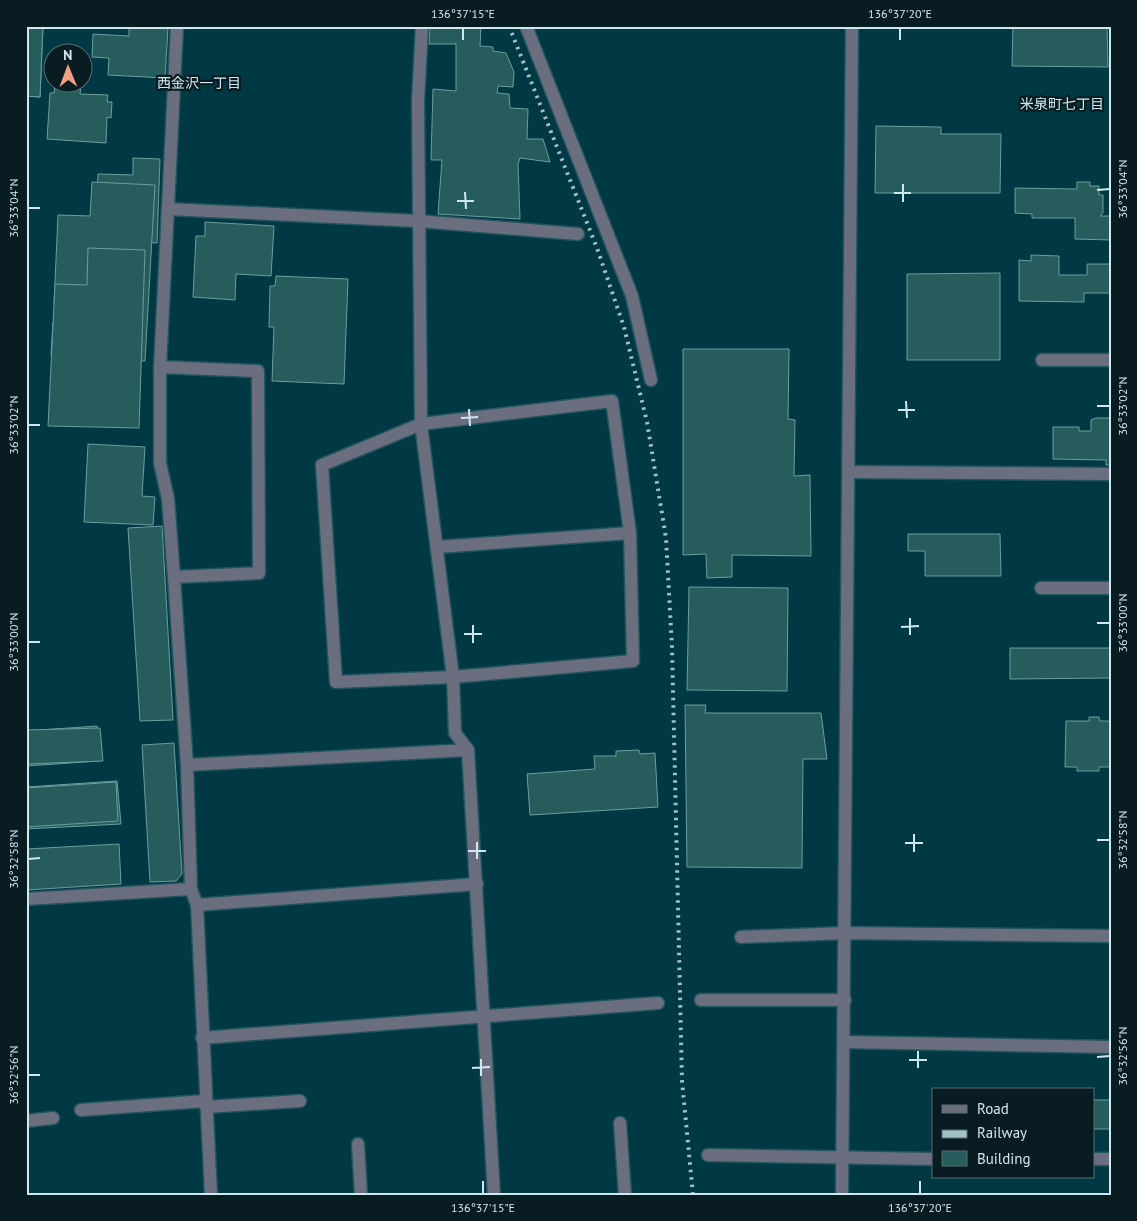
<svg xmlns="http://www.w3.org/2000/svg" width="1137" height="1221" font-family="'PT Sans','Noto Sans JP',sans-serif">
  <style>
    .building { fill: #275c5d; stroke: #699f9f }
    .lines { fill: none; stroke-linecap: round; stroke-linejoin: round }
    .minor-casing { stroke: #21545f; stroke-width: 15 }
    .minor { stroke: #6b6e7e; stroke-width: 12 }
    .rail { stroke: #a1c1c9; stroke-width: 4; stroke-dasharray: 2.5 5; stroke-linecap: butt }
    .ticks { fill: none; stroke: #cfe8ef; stroke-width: 2 }
    .labels { text-anchor: middle; stroke-width: 4.5; stroke-linejoin: round; paint-order: stroke }
    .neighbourhood-label { font-size: 14px; fill: #cfe8ef; stroke: #081c21 }
    .neatline { fill: none; stroke: #cfe8ef; stroke-width: 2 }
    .ticks-label { font-size: 12px; text-anchor: middle; fill: #cfe8ef }
  </style>
  <rect width="100%" height="100%" fill="#003844"/>
  <!-- building -->
  <g class="building">
    <polygon points="26,26 43,26 40,97 26,96"/>
    <polygon points="26,26 43,26 40,97 26,96"/>
    <polygon points="129,26 168,28 165,78 108,75 109,58 92,57 93,34 129,36"/>
    <polygon points="430,26 481,27 480,46 493,47 493,51 506,53 514,72 513,87 498,86 497,93 509,94 510,108 528,109 527,139 543,139 550,162 520,158 518,164 520,219 438,214 442,160 431,160 433,89 456,91 456,44 429,44"/>
    <polygon points="1013,26 1107,26 1108,67 1012,66"/>
    <polygon points="55,84 81,86 80,94 108,95 107,102 112,102 111,118 107,117 106,143 47,139 50,93 54,93"/>
    <polygon points="876,126 941,127 941,134 1001,134 1000,193 875,193"/>
    <polygon points="133,158 160,159 157,243 95,240 98,174 133,175"/>
    <polygon points="92,182 155,185 145,361 51,355 53,322 75,323 76,305 54,304 58,215 90,216"/>
    <polygon points="1077,182 1090,182 1090,186 1099,186 1099,195 1103,195 1103,213 1100,216 1111,216 1111,240 1075,239 1075,218 1032,218 1032,214 1015,213 1015,188 1077,189"/>
    <polygon points="205,222 274,226 271,276 236,274 235,300 193,297 196,236 205,236"/>
    <polygon points="88,248 145,250 139,428 48,426 55,284 87,285"/>
    <polygon points="1031,255 1059,256 1059,275 1087,275 1087,264 1111,264 1111,293 1084,293 1084,302 1019,301 1019,260 1031,261"/>
    <polygon points="1000,273 1000,360 907,360 907,274"/>
    <polygon points="276,276 348,279 344,384 272,381 274,327 269,327 270,286 275,286"/>
    <polygon points="683,349 789,349 788,419 795,420 794,476 810,475 811,556 732,555 732,577 707,578 706,554 683,555"/>
    <polygon points="1096,418 1111,418 1111,465 1106,465 1106,460 1053,459 1053,427 1079,427 1079,431 1091,431 1091,420"/>
    <polygon points="88,444 145,447 142,496 155,497 153,525 84,522"/>
    <polygon points="162,526 173,720 140,721 128,528"/>
    <polygon points="908,534 1000,534 1001,576 925,576 925,551 908,551"/>
    <polygon points="689,587 788,588 787,691 687,690"/>
    <polygon points="1010,648 1111,648 1111,678 1010,679"/>
    <polygon points="685,705 706,705 705,713 821,713 827,759 803,759 802,868 687,867"/>
    <polygon points="1089,717 1099,717 1100,721 1111,721 1111,767 1099,767 1099,771 1077,771 1077,767 1065,767 1066,721 1089,721"/>
    <polygon points="97,726 99,761 26,766 26,731"/>
    <polygon points="100,728 103,761 26,764 26,730"/>
    <polygon points="174,743 182,874 176,881 150,882 142,745"/>
    <polygon points="639,750 640,754 655,753 658,807 530,815 527,774 595,769 594,756 616,756 616,751"/>
    <polygon points="117,781 121,824 26,829 26,787"/>
    <polygon points="116,782 118,821 26,827 26,788"/>
    <polygon points="119,844 121,884 26,890 26,849"/>
    <rect x="1093" y="1100" width="18" height="29"/>
  </g>
  <g class="lines">
    <!-- minor casing -->
    <g class="minor-casing">
      <g id="minor">
        <polyline points="177,26 160,367 160,463 168,499 174,577 187,765 191,889 197,905 211,1195"/>
        <polyline points="422,26 418,101 421,424 453,677 455,733 468,750 494,1195"/>
        <polyline points="526,26 632,296 651,380"/>
        <polyline points="168,209 418,221 578,234"/>
        <polyline points="1042,360 1111,360"/>
        <polyline points="160,367 258,371 259,573 174,577"/>
        <polygon points="612,401 630,533 633,661 453,677 336,682 322,465 421,424"/>
        <polyline points="850,472 1111,474"/>
        <polyline points="437,547 630,533"/>
        <polyline points="1041,588 1111,588"/>
        <polyline points="187,765 468,750"/>
        <polyline points="26,899 191,889"/>
        <polyline points="197,905 477,884"/>
        <polyline points="741,937 845,933 1111,936"/>
        <polyline points="701,1000 845,1000"/>
        <polyline points="202,1038 658,1003"/>
        <polyline points="844,1042 1111,1047"/>
        <polyline points="206,1107 300,1101"/>
        <polyline points="81,1110 205,1101"/>
        <polyline points="26,1121 53,1118"/>
        <polyline points="620,1123 625,1195"/>
        <polyline points="358,1144 361,1195"/>
        <polyline points="708,1155 933,1159"/>
        <polyline points="1093,1159 1111,1159"/>
        <polyline points="842,1195 852,26"/>
      </g>
    </g>
    <!-- minor -->
    <use href="#minor" class="minor"/>
    <!-- rail -->
    <polyline class="rail" points="509,26 597,248 624,327 647,422 666,538 672,647 682,1081 693,1195"/>
  </g>
  <!-- ticks -->
  <path class="ticks" d="M463 28V40M900 28V40M903 184V202M1097 190 1110 189M465 192 466 209M894 193H911M457 201H474M28 208H40M906 401 907 418M1097 406H1110M469 409 470 426M898 410H915M461 418 478 417M28 425H40M910 618V635M1097 623H1110M473 625V643M901 627 919 626M464 634H482M28 642H40M914 834V852M1097 840H1110M477 842V859M905 843H923M468 851H486M28 859 40 858M918 1051V1068M1097 1057 1110 1056M481 1059V1076M909 1060H927M472 1068 490 1067M28 1075H40M483 1181V1194M920 1181V1194"/>
  <g class="labels">
    <!-- neighbourhood labels -->
    <g class="neighbourhood-label">
      <text x="199" y="88">西金沢一丁目</text>
      <text x="1062" y="109">米泉町七丁目</text>
    </g>
  </g>
  <!-- border -->
  <rect width="1137" height="1221" fill="none" stroke="#081c21" stroke-width="55"/>
  <!-- legend -->
  <rect x="932" y="1088" width="162" height="90" fill="#081c21" stroke="#586e73"/>
  <rect x="942" y="1105" width="25" height="8" fill="#6b6e7e" stroke="#586e73"/>
  <text x="977" y="1114" font-size="15" fill="#cfe8ef">Road</text>
  <rect x="942" y="1130" width="25" height="8" fill="#a1c1c9" stroke="#586e73"/>
  <text x="977" y="1138" font-size="15" fill="#cfe8ef">Railway</text>
  <rect x="942" y="1151" width="25" height="15" fill="#275c5d" stroke="#586e73"/>
  <text x="977" y="1164" font-size="15" fill="#cfe8ef">Building</text>
  <!-- north arrow -->
  <g transform="translate(68 68) rotate(359)"><circle r="24" fill="#081c21" stroke="#586e73"/>
  <path d="M0-4L9 19L0 12L-9 19Z" fill="#f49e86"/>
  <text y="-8" font-size="14" font-weight="bold" text-anchor="middle" fill="#cfe8ef">N</text>
  </g>
  <rect x="28" y="28" width="1082" height="1166" class="neatline"/>
  <g class="ticks-label">
    <text x="463" y="18">136°37'15"E</text>
    <text x="900" y="18">136°37'20"E</text>
    <text transform="translate(1123 189) rotate(-90)" y="4">36°33'04"N</text>
    <text transform="translate(14 208) rotate(-90)" y="4">36°33'04"N</text>
    <text transform="translate(1123 406) rotate(-90)" y="4">36°33'02"N</text>
    <text transform="translate(14 425) rotate(-90)" y="4">36°33'02"N</text>
    <text transform="translate(1123 623) rotate(-90)" y="4">36°33'00"N</text>
    <text transform="translate(14 642) rotate(-90)" y="4">36°33'00"N</text>
    <text transform="translate(1123 840) rotate(-90)" y="4">36°32'58"N</text>
    <text transform="translate(14 859) rotate(-90)" y="4">36°32'58"N</text>
    <text transform="translate(1123 1056) rotate(-90)" y="4">36°32'56"N</text>
    <text transform="translate(14 1075) rotate(-90)" y="4">36°32'56"N</text>
    <text x="483" y="1212">136°37'15"E</text>
    <text x="920" y="1212">136°37'20"E</text>
  </g>
</svg>
